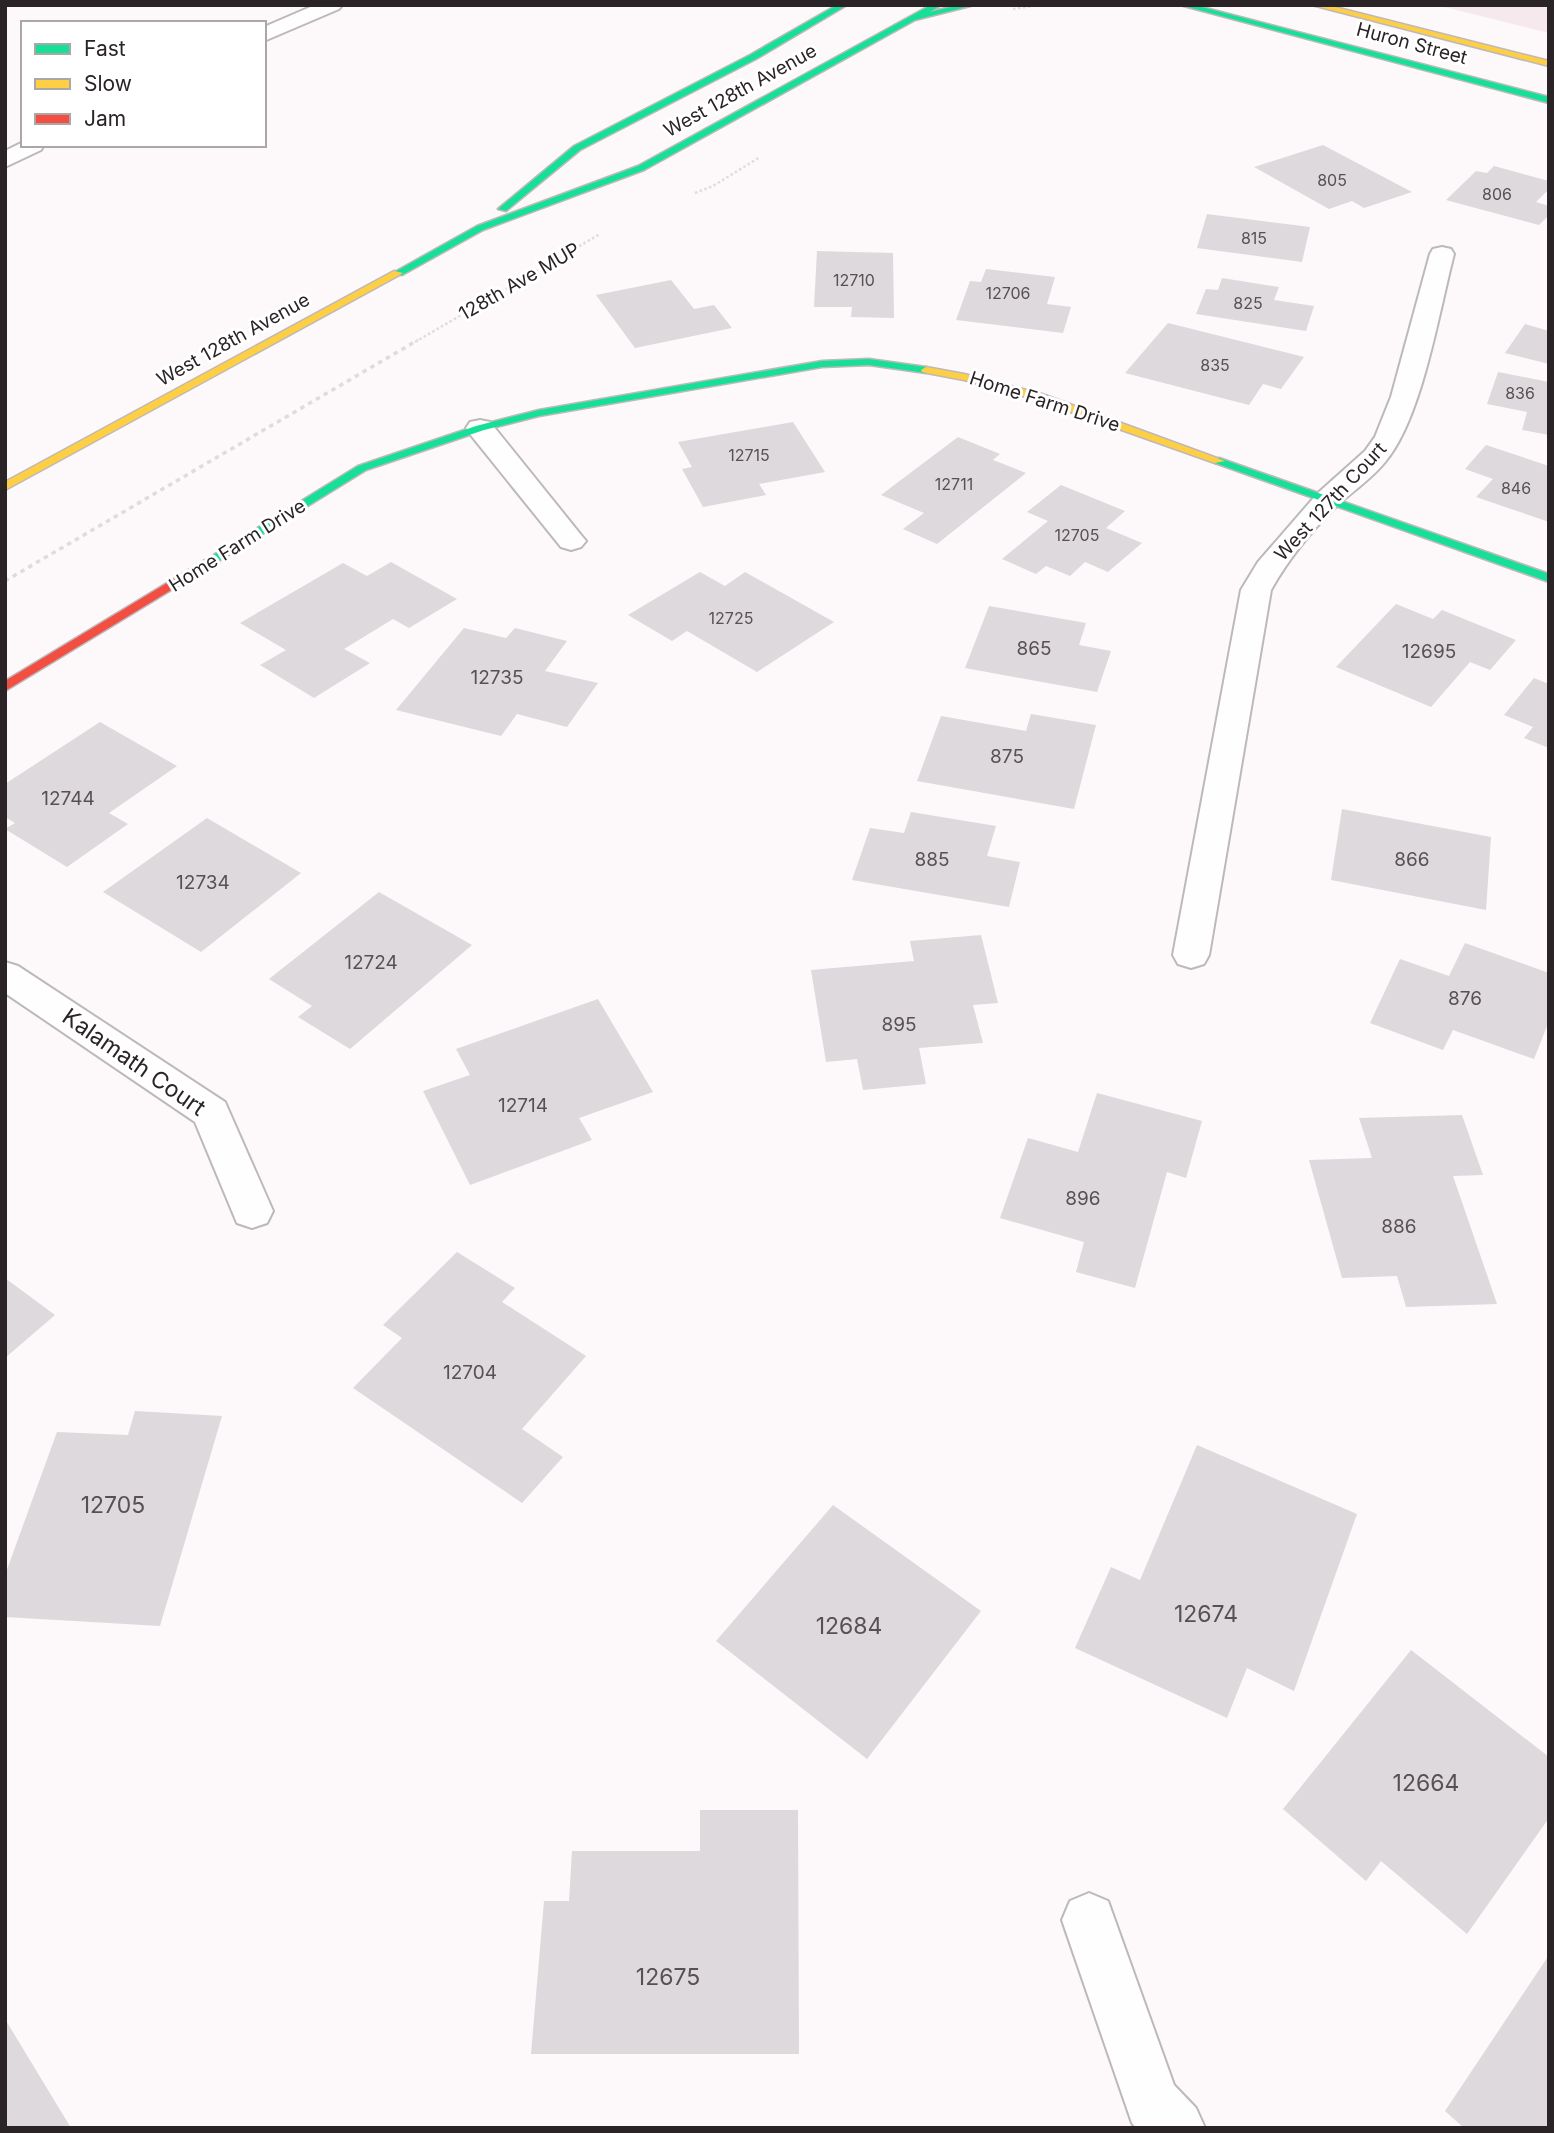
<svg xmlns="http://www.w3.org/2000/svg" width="1554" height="2133" font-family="Inter,sans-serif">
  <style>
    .built { fill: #f6e9ed }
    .building { fill: #ded9dc }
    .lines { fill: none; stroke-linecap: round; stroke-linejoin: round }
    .street-casing { stroke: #bdb9ba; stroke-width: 4 }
    .fast-casing { stroke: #bdb9ba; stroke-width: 3 }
    .slow-casing { stroke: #bdb9ba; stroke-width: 3 }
    .jam-casing { stroke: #bdb9ba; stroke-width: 3 }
    .path-far1 { stroke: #dedcdc; stroke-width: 2.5; stroke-dasharray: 2.5 2.5; stroke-linecap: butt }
    .path { stroke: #dedcdc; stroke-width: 3.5; stroke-dasharray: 4.5 4.5; stroke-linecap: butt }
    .street { fill: #fffefe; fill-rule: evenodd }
    .fast { fill: #16e098; fill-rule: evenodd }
    .slow { fill: #ffcf43; fill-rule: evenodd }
    .jam { fill: #f24e42; fill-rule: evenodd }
    .labels { text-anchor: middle; stroke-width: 6; stroke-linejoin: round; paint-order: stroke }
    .far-number-label { font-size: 16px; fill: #575154 }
    .far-street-label { font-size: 19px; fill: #2a2426; stroke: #fff }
    .number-label { font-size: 19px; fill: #575154 }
    .street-label { font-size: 23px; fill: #2a2426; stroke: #fff }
    .near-number-label { font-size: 23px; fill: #575154 }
  </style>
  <rect width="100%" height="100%" fill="#fdf8fa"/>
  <!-- built -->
  <polygon class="built" points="1436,5 1549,5 1549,33"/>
  <!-- building -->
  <g class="building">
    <polygon points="1323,145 1412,192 1364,208 1352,201 1329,209 1254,167"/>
    <polygon points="1494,166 1549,181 1549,189 1536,202 1549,206 1549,215 1539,225 1446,200 1476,171 1487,173"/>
    <polygon points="1207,214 1310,227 1302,262 1197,248"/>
    <polygon points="817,251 893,253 894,318 851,317 852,307 814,307"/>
    <polygon points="986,269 1055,277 1047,304 1071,307 1063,333 956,320 970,281 981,282"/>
    <polygon points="1222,278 1279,287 1274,300 1314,306 1306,331 1196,314 1206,289 1218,290"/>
    <polygon points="671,280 694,309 714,305 732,328 635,348 596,295"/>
    <polygon points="1168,323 1304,357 1281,389 1263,384 1249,405 1125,373"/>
    <polygon points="1525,324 1549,331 1549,364 1505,353"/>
    <polygon points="1498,372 1549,382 1549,435 1522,430 1527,412 1487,404"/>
    <polygon points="793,422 825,472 759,484 766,495 703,507 682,469 692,467 678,442"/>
    <polygon points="958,437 1000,454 993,460 1026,473 937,544 903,529 924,513 881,495"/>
    <polygon points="1486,445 1549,466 1549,522 1476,497 1493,479 1465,469"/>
    <polygon points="1061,485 1125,511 1106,528 1142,543 1108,572 1085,562 1070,576 1046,566 1036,574 1002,559 1048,521 1027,512"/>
    <polygon points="391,562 457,599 409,628 393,619 344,649 370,663 314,698 260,665 286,650 240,623 343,563 367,576"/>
    <polygon points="700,572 725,586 745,572 834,622 757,672 687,631 672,641 628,615"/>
    <polygon points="1396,604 1433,619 1442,610 1516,640 1490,670 1470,662 1431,707 1336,667"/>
    <polygon points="989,606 1086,623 1079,645 1111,651 1097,692 965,668"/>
    <polygon points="464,628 506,638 515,628 567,641 545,671 598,683 567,727 517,714 501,736 396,710"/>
    <polygon points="1534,678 1549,684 1549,748 1524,738 1533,727 1504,715"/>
    <polygon points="1031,714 1096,725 1074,809 917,781 941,716 1026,731"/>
    <polygon points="100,722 177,766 109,813 128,824 67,867 5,829 15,823 5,817 5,784"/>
    <polygon points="1342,809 1491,837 1486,910 1331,880"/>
    <polygon points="911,812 996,826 987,856 1020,862 1009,907 852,880 870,828 904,833"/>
    <polygon points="207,818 301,873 201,952 103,892"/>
    <polygon points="379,892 472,945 350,1049 298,1017 312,1006 269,979"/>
    <polygon points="981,935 998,1003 973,1005 983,1043 919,1048 926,1084 863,1090 857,1059 826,1062 811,970 914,961 910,941"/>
    <polygon points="1465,943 1549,973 1549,1021 1534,1059 1453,1030 1443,1050 1370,1023 1400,959 1449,976"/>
    <polygon points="598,999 653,1092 579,1118 592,1140 470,1185 423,1091 470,1075 456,1049"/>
    <polygon points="1097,1093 1202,1121 1186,1178 1167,1172 1135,1288 1076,1272 1084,1242 1000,1218 1028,1138 1078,1152"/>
    <polygon points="1462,1115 1483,1175 1453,1176 1497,1304 1406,1307 1397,1276 1342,1278 1309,1160 1372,1158 1359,1118"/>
    <polygon points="457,1252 515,1288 502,1302 586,1356 522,1429 563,1457 522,1503 353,1388 402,1338 383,1325"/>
    <polygon points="5,1278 55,1315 5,1358"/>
    <polygon points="135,1411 222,1416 160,1626 5,1617 5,1575 57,1432 128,1435"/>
    <polygon points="1197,1445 1357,1514 1294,1691 1247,1668 1227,1718 1075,1648 1111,1567 1140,1580"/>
    <polygon points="833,1505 981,1611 867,1759 716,1641"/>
    <polygon points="1411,1650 1549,1757 1549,1818 1467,1934 1381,1861 1366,1881 1283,1809"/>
    <polygon points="700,1810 798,1810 799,2054 531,2054 544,1901 569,1901 572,1851 700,1851"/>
    <polygon points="1549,1955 1549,2128 1464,2128 1445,2111"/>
    <polygon points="5,2019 71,2128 5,2128"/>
  </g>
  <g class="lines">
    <!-- street casing -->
    <g class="street-casing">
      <g id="street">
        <polygon points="315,5 342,5 339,9 264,41 264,27"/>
        <polygon points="23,142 23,145 44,145 41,150 5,167 5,151"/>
        <path d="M1442 247 1451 249 1454 254C1439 311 1422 419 1385 462 1373 477 1356 489 1341 502 1315 526 1288 559 1271 590L1209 955 1204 964 1191 968 1178 964 1173 955 1241 590 1258 562 1318 493 1365 451 1375 437 1391 397 1430 254 1433 249Z"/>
        <polygon points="480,420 490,422 581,535 586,541 581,547 571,550 561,547 470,434 466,428 470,422"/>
        <polygon points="5,962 18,966 225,1102 273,1211 267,1223 252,1228 237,1223 195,1122 5,993"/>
        <polygon points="1089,1893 1108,1901 1174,2085 1196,2108 1205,2128 1136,2128 1132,2123 1062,1920 1070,1901"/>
      </g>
    </g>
    <!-- fast casing -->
    <g class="fast-casing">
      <g id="fast">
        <polygon points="837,5 847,5 756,59 580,150 506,211 498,209 574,146 750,55"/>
        <polygon points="931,5 941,5 930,12 959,5 974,5 915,20 644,170 483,230 402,275 393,273 477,226 638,166"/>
        <polygon points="1180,5 1194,5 1549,97 1549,103"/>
        <polygon points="869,359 926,367 931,370 926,373 869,365 822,367 539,416 484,430 366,470 209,567 205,568 199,564 358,466 476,426 539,410 822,361"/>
        <polygon points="1219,458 1549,574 1549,582 1215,463 1213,461"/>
      </g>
    </g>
    <!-- slow casing -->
    <g class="slow-casing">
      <g id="slow">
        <polygon points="1312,5 1327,5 1549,61 1549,66"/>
        <polygon points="394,271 403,273 5,490 5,482"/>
        <polygon points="926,367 964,374 1042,394 1225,461 1215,463 1034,399 964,380 922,372 921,370"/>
      </g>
    </g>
    <!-- jam casing -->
    <g class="jam-casing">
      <polygon id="jam" points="205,560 211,564 209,567 5,691 5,681"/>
    </g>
    <!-- path-far1 -->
    <g class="path-far1">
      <polyline points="1013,9 1039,5"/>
      <polyline points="695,193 713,186 760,157"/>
      <polyline points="415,342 600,234"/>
    </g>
    <!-- path -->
    <polyline class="path" points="5,581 418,340"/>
    <!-- street -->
    <use href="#street" class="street"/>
    <!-- fast -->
    <use href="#fast" class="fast"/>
    <!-- slow -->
    <use href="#slow" class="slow"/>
    <!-- jam -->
    <use href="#jam" class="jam"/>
  </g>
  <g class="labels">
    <!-- far-number labels -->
    <g class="far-number-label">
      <text x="1332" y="186">805</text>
      <text x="1497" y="200">806</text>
      <text x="1254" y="244">815</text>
      <text x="854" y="286">12710</text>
      <text x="1008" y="299">12706</text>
      <text x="1248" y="309">825</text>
      <text x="1215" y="371">835</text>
      <text x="1520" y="399">836</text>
      <text x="749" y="461">12715</text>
      <text x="954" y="490">12711</text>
      <text x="1516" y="494">846</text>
      <text x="1077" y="541">12705</text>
      <text x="731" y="624">12725</text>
    </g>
    <!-- far-street labels -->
    <g class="far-street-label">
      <text transform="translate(1412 43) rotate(15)" y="7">Huron Street</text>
      <text transform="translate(740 90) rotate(-29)" y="7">West 128th Avenue</text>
      <text transform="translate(519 281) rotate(-30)" y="7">128th Ave MUP</text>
      <text transform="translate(233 339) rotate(-29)" y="7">West 128th Avenue</text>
      <text transform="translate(1045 401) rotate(18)" y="7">Home Farm Drive</text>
      <text transform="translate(1330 501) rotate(-47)" y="7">West 127th Court</text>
      <text transform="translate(237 545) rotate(-32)" y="7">Home Farm Drive</text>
    </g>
    <!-- number labels -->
    <g class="number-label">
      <text x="1034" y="655">865</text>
      <text x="1429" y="658">12695</text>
      <text x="497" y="684">12735</text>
      <text x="1007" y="763">875</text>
      <text x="68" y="805">12744</text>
      <text x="932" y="866">885</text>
      <text x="1412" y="866">866</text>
      <text x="203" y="889">12734</text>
      <text x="371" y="969">12724</text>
      <text x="1465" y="1005">876</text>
      <text x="899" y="1031">895</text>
      <text x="523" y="1112">12714</text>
      <text x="1083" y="1205">896</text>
      <text x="1399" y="1233">886</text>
      <text x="470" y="1379">12704</text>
    </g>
    <!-- street labels -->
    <g class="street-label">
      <text transform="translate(134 1062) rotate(35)" y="8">Kalamath Court</text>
    </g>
    <!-- near-number labels -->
    <g class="near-number-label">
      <text x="113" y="1513">12705</text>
      <text x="1206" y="1622">12674</text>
      <text x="849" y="1634">12684</text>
      <text x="1426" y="1791">12664</text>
      <text x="668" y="1985">12675</text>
    </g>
  </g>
  <!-- border -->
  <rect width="1554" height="2133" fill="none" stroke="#2a2426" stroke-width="14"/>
  <!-- legend -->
  <rect x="21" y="21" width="245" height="126" fill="#ffffff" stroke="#aaa7a8" stroke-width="2"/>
  <rect x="35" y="44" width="35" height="10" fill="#16e098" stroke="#aaa7a8" stroke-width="2"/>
  <text x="84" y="56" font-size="21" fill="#2a2426">Fast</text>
  <rect x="35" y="79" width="35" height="10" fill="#ffcf43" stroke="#aaa7a8" stroke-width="2"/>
  <text x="84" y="91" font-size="21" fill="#2a2426">Slow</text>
  <rect x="35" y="114" width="35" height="10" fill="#f24e42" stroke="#aaa7a8" stroke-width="2"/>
  <text x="84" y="126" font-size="21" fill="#2a2426">Jam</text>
</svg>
